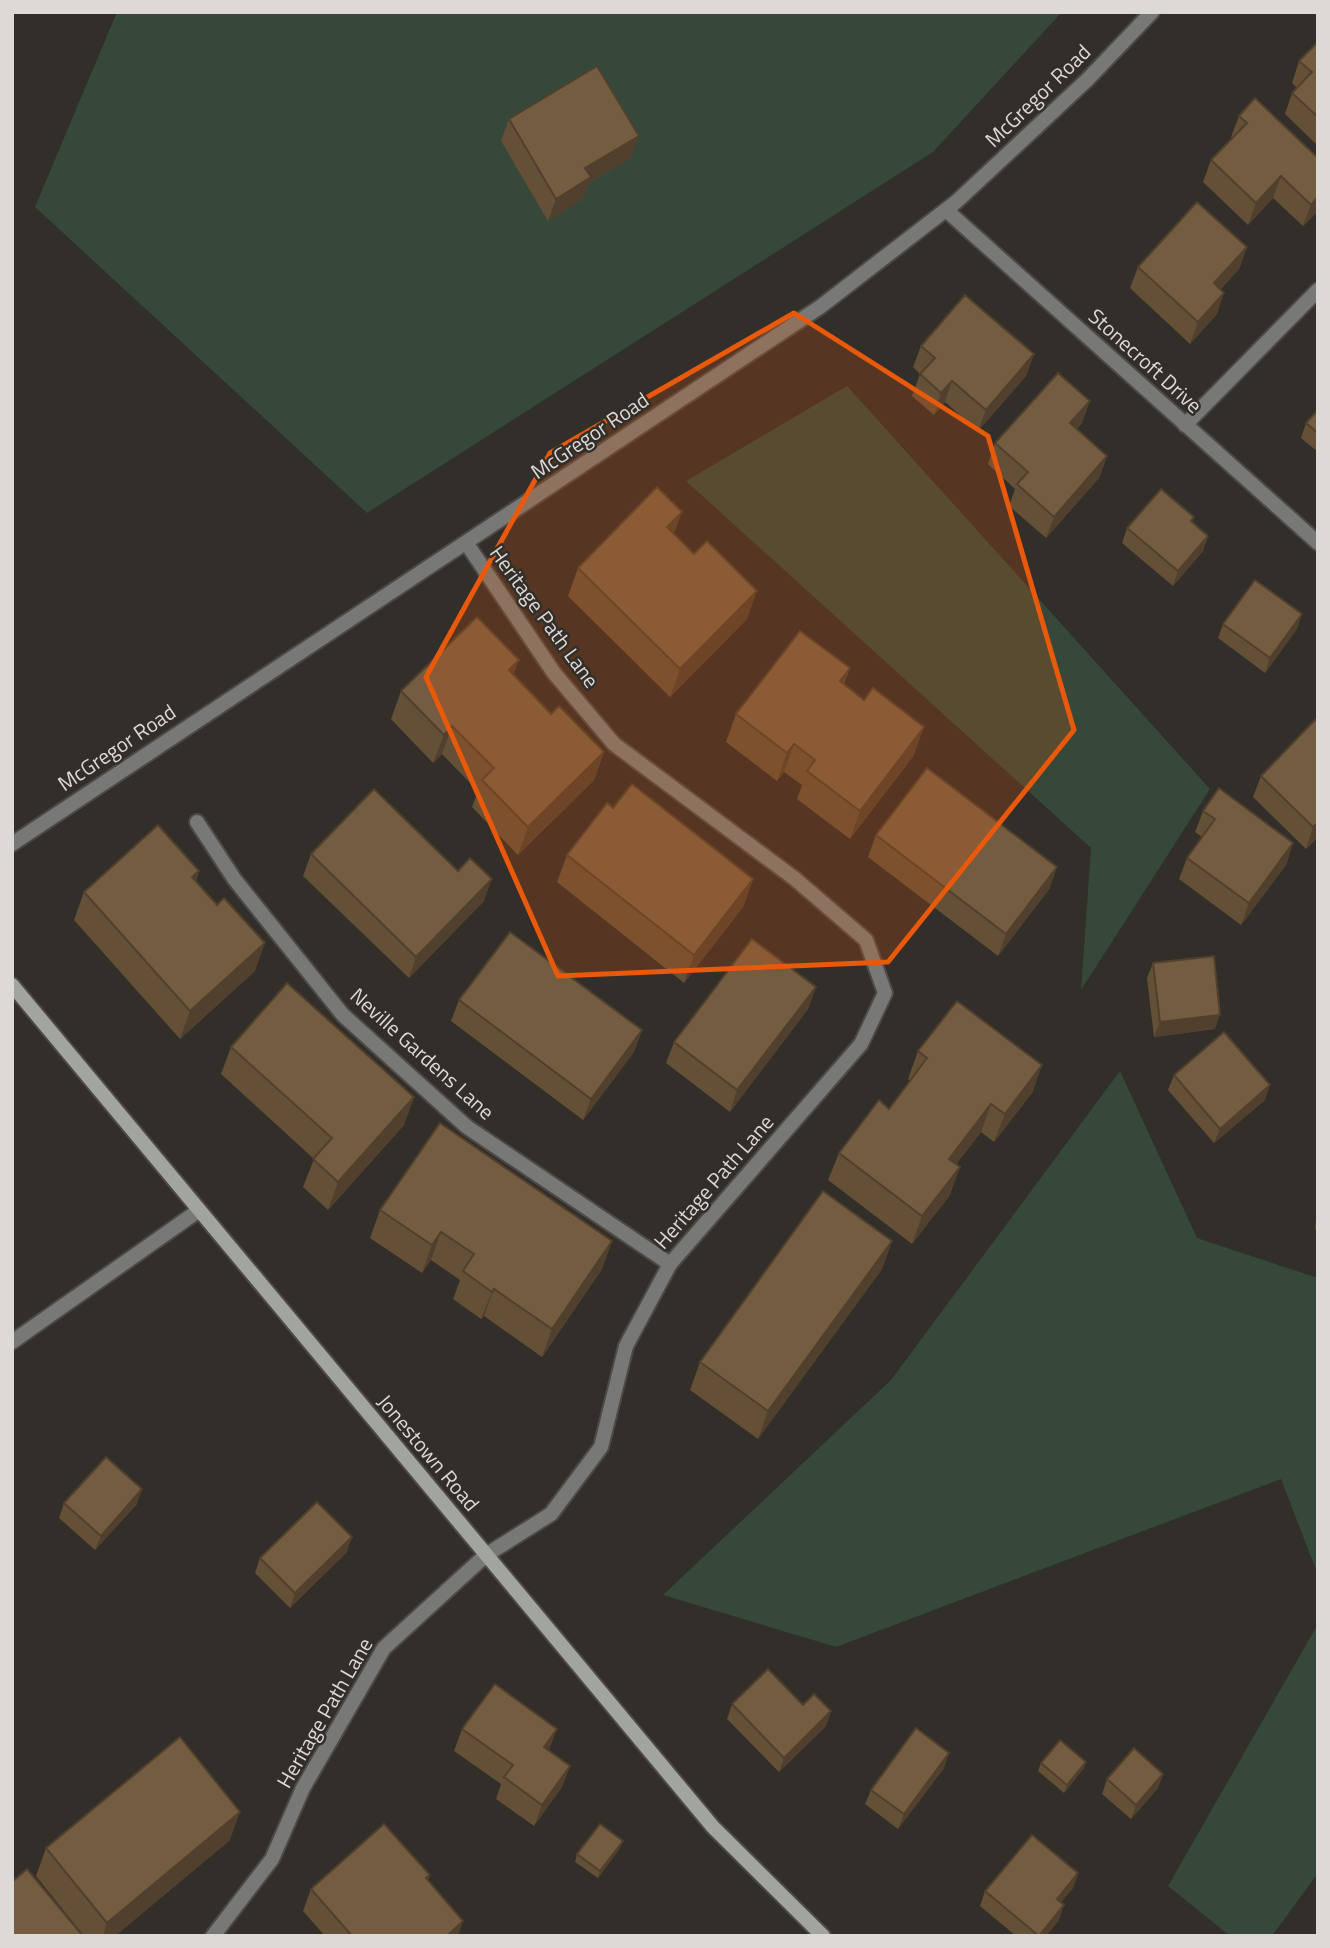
<svg xmlns="http://www.w3.org/2000/svg" width="1330" height="1948" font-family="'Titillium Web',sans-serif">
  <style>
    .green { fill: #354839 }
    .lines { fill: none; stroke-linecap: round; stroke-linejoin: round }
    .service-casing { stroke: #4d4945; stroke-width: 18 }
    .minor-casing { stroke: #4d4945; stroke-width: 18 }
    .tertiary-casing { stroke: #4d4945; stroke-width: 18 }
    .secondary-casing { stroke: #4d4945; stroke-width: 18 }
    .service { stroke: #787976; stroke-width: 14 }
    .minor { stroke: #787976; stroke-width: 14 }
    .tertiary { stroke: #787976; stroke-width: 14 }
    .secondary { stroke: #a2a49f; stroke-width: 14 }
    .wall { fill: #644f37 }
    .shaded-wall { fill: #51402d }
    .building { fill: #745c40; stroke: #51402d; stroke-width: 2 }
    .marked { fill: #e8590c; fill-opacity: 0.2; stroke: #e8590c; stroke-width: 5; stroke-linejoin: round }
    .labels { text-anchor: middle; stroke-width: 5; stroke-linejoin: round; paint-order: stroke }
    .street-label { font-size: 21px; fill: #dcd9d6; stroke: #322e29 }
  </style>
  <rect width="100%" height="100%" fill="#322e29"/>
  <!-- green -->
  <g class="green">
    <polygon points="117,12 1062,12 933,152 367,513 35,207"/>
    <polygon points="847,386 1210,789 1081,990 1091,848 686,481"/>
    <polygon points="1120,1071 1197,1238 1318,1278 1318,1575 1281,1479 836,1647 663,1595 891,1380"/>
    <polygon points="1318,1624 1318,1873 1272,1936 1230,1936 1168,1886"/>
  </g>
  <g class="lines">
    <!-- service casing -->
    <g class="service-casing">
      <polyline id="service" points="12,1342 198,1211"/>
    </g>
    <!-- minor casing -->
    <g class="minor-casing">
      <g id="minor">
        <polyline points="946,210 1318,543"/>
        <polyline points="1185,425 1318,290"/>
        <polyline points="197,822 235,880 343,1015 467,1127 670,1264"/>
        <polyline points="213,1936 272,1859 303,1788 384,1648 486,1555 551,1514 601,1447 626,1346 670,1264 861,1044 885,993 866,940 794,878 614,744 554,673 467,544"/>
      </g>
    </g>
    <!-- tertiary casing -->
    <g class="tertiary-casing">
      <polyline id="tertiary" points="12,844 820,307 956,202 1087,80 1152,12"/>
    </g>
    <!-- secondary casing -->
    <g class="secondary-casing">
      <polyline id="secondary" points="12,985 713,1827 823,1936"/>
    </g>
    <!-- service -->
    <use href="#service" class="service"/>
    <!-- minor -->
    <use href="#minor" class="minor"/>
    <!-- tertiary -->
    <use href="#tertiary" class="tertiary"/>
    <!-- secondary -->
    <use href="#secondary" class="secondary"/>
  </g>
  <!-- wall -->
  <g class="wall">
    <polygon points="1318,42 1318,146 1285,114 1292,93 1297,88 1292,83 1299,61"/>
    <polygon points="1255,98 1318,211 1303,226 1273,198 1248,225 1203,182 1211,160 1232,138 1231,137 1239,116"/>
    <polygon points="509,119 631,158 589,183 583,199 548,221 501,141"/>
    <polygon points="1247,247 1239,269 1221,289 1217,314 1190,344 1130,288 1138,267"/>
    <polygon points="921,346 1034,354 1026,376 978,431 945,402 934,415 912,396 920,374 913,367"/>
    <polygon points="1318,410 1318,452 1301,438 1306,423"/>
    <polygon points="1082,423 1077,429 1107,456 1099,478 1046,538 1009,506 1015,489 988,464 995,443"/>
    <polygon points="1194,517 1192,522 1208,536 1203,551 1173,586 1122,543 1127,528"/>
    <polygon points="674,534 747,619 670,697 568,596 578,568"/>
    <polygon points="1223,624 1297,629 1265,673 1218,638"/>
    <polygon points="850,668 844,684 914,755 850,839 797,799 802,785 784,772 777,781 726,742 736,714"/>
    <polygon points="513,675 551,714 604,752 594,780 518,855 472,807 478,791 442,754 433,763 391,719 401,691"/>
    <polygon points="1315,720 1318,837 1306,849 1253,797 1261,776"/>
    <polygon points="613,808 753,879 743,907 684,983 557,882 567,855"/>
    <polygon points="1203,811 1293,843 1286,865 1241,925 1179,879 1187,858 1202,837 1195,832"/>
    <polygon points="876,835 1050,888 998,956 868,857"/>
    <polygon points="311,854 458,871 484,901 409,978 303,876"/>
    <polygon points="199,871 196,881 217,905 255,971 180,1039 74,920 84,892"/>
    <polygon points="1153,963 1215,1029 1154,1037 1147,978"/>
    <polygon points="816,987 808,1009 730,1112 666,1063 674,1042"/>
    <polygon points="459,1000 642,1030 634,1052 583,1120 451,1021"/>
    <polygon points="231,1047 414,1097 404,1125 328,1210 303,1187 314,1159 221,1074"/>
    <polygon points="918,1051 1042,1065 1032,1093 994,1142 981,1132 956,1164 950,1195 912,1244 828,1180 839,1153 889,1109 910,1081 908,1079"/>
    <polygon points="1174,1075 1265,1100 1214,1143 1168,1090"/>
    <polygon points="1318,1202 1318,1229 1315,1229"/>
    <polygon points="380,1210 612,1241 602,1269 542,1357 484,1316 481,1319 453,1299 460,1280 431,1260 422,1273 370,1238"/>
    <polygon points="892,1241 882,1269 758,1439 690,1390 700,1362"/>
    <polygon points="64,1503 137,1504 95,1550 59,1518"/>
    <polygon points="347,1552 290,1608 255,1573 260,1558"/>
    <polygon points="732,1704 831,1711 826,1726 779,1772 727,1719"/>
    <polygon points="462,1729 549,1751 570,1766 562,1787 534,1826 496,1799 501,1784 454,1751"/>
    <polygon points="1086,1762 1083,1769 1064,1793 1038,1771 1041,1763"/>
    <polygon points="944,1768 898,1829 865,1804 871,1790"/>
    <polygon points="1163,1774 1158,1788 1131,1819 1102,1794 1107,1779"/>
    <polygon points="230,1840 115,1936 84,1936 36,1876 46,1848"/>
    <polygon points="620,1848 598,1878 575,1862 577,1854"/>
    <polygon points="1078,1873 1073,1888 1061,1902 1059,1920 1046,1936 1016,1936 980,1906 985,1891"/>
    <polygon points="430,1875 428,1880 458,1936 325,1936 303,1911 311,1889"/>
  </g>
  <!-- shaded-wall -->
  <g class="shaded-wall">
    <polygon points="639,136 631,158 589,183 583,199 548,221 556,199 585,168"/>
    <polygon points="1281,176 1273,198 1248,225 1256,203"/>
    <polygon points="1318,197 1318,211 1303,226 1311,205"/>
    <polygon points="1247,247 1239,269 1206,305 1214,283"/>
    <polygon points="1224,293 1217,314 1190,344 1198,322"/>
    <polygon points="1034,354 1026,376 978,431 986,410"/>
    <polygon points="952,381 945,402 934,415 941,393"/>
    <polygon points="1090,401 1082,423 1062,445 1070,423"/>
    <polygon points="1107,456 1099,478 1046,538 1054,517"/>
    <polygon points="682,512 672,539 667,527"/>
    <polygon points="1208,536 1203,551 1173,586 1178,571"/>
    <polygon points="757,591 747,619 670,697 680,669"/>
    <polygon points="1302,614 1297,629 1265,673 1270,658"/>
    <polygon points="519,660 509,687 509,670"/>
    <polygon points="850,668 839,696 840,681"/>
    <polygon points="452,726 442,754 433,763 444,735"/>
    <polygon points="924,727 914,755 850,839 860,811"/>
    <polygon points="794,744 784,772 777,781 787,753"/>
    <polygon points="604,752 594,780 518,855 528,827"/>
    <polygon points="1318,823 1318,837 1306,849 1313,827"/>
    <polygon points="1293,843 1286,865 1241,925 1249,903"/>
    <polygon points="1057,867 1050,888 998,956 1006,934"/>
    <polygon points="199,871 189,899 192,877"/>
    <polygon points="492,879 484,901 409,978 416,957"/>
    <polygon points="753,879 743,907 684,983 694,955"/>
    <polygon points="265,943 255,971 180,1039 190,1011"/>
    <polygon points="816,987 808,1009 730,1112 737,1090"/>
    <polygon points="1220,1015 1215,1029 1154,1037 1160,1022"/>
    <polygon points="642,1030 634,1052 583,1120 591,1099"/>
    <polygon points="1042,1065 1032,1093 994,1142 1005,1114"/>
    <polygon points="1270,1085 1265,1100 1214,1143 1220,1129"/>
    <polygon points="414,1097 404,1125 328,1210 338,1182"/>
    <polygon points="991,1104 981,1132 939,1187 949,1159"/>
    <polygon points="960,1167 950,1195 912,1244 922,1216"/>
    <polygon points="441,1232 431,1260 422,1273 432,1245"/>
    <polygon points="612,1241 602,1269 542,1357 552,1329"/>
    <polygon points="892,1241 882,1269 758,1439 768,1411"/>
    <polygon points="494,1289 484,1316 481,1319 492,1292"/>
    <polygon points="142,1489 137,1504 95,1550 101,1536"/>
    <polygon points="352,1537 347,1552 290,1608 295,1593"/>
    <polygon points="831,1711 826,1726 779,1772 784,1758"/>
    <polygon points="557,1729 549,1750 544,1747"/>
    <polygon points="949,1753 944,1768 898,1829 904,1814"/>
    <polygon points="1086,1762 1083,1769 1064,1793 1067,1785"/>
    <polygon points="570,1766 562,1787 534,1826 542,1805"/>
    <polygon points="1163,1774 1158,1788 1131,1819 1136,1805"/>
    <polygon points="240,1812 230,1840 115,1936 103,1936 107,1923"/>
    <polygon points="623,1841 620,1848 598,1878 600,1871"/>
    <polygon points="1078,1873 1073,1888 1052,1913 1057,1899"/>
    <polygon points="1064,1905 1059,1920 1046,1936 1039,1936"/>
    <polygon points="463,1921 458,1936 447,1936"/>
  </g>
  <!-- building -->
  <g class="building">
    <polygon points="1318,42 1318,117 1292,93 1312,72 1299,61"/>
    <polygon points="597,66 639,136 585,168 591,177 556,199 509,119"/>
    <polygon points="1255,98 1318,158 1318,197 1311,205 1281,176 1256,203 1211,160 1247,123 1239,116"/>
    <polygon points="1197,202 1247,247 1214,283 1224,293 1198,322 1138,267"/>
    <polygon points="965,295 1034,354 986,410 952,381 941,393 920,374 935,358 921,346"/>
    <polygon points="1058,373 1090,401 1070,423 1107,456 1054,517 1017,484 1028,472 995,443"/>
    <polygon points="1318,410 1318,433 1306,423"/>
    <polygon points="657,487 682,512 667,527 694,554 707,541 757,591 680,669 578,568"/>
    <polygon points="1161,489 1194,517 1191,521 1208,536 1178,571 1127,528"/>
    <polygon points="1255,580 1302,614 1270,658 1223,624"/>
    <polygon points="477,617 519,660 509,670 551,714 559,706 604,752 528,827 482,780 494,768 452,726 444,735 401,691"/>
    <polygon points="800,631 850,668 840,681 864,700 873,688 924,727 860,811 807,771 815,760 794,744 787,753 736,714"/>
    <polygon points="1315,720 1318,723 1318,823 1313,827 1261,776"/>
    <polygon points="927,768 1057,867 1006,934 876,835"/>
    <polygon points="632,784 753,879 694,955 567,855 607,803 613,808"/>
    <polygon points="1219,788 1293,843 1249,903 1187,858 1215,819 1203,811"/>
    <polygon points="374,789 458,871 470,858 492,879 416,957 311,854"/>
    <polygon points="158,825 199,871 192,877 217,905 224,898 265,943 190,1011 84,892"/>
    <polygon points="510,932 642,1030 591,1099 459,1000"/>
    <polygon points="752,939 816,987 737,1090 674,1042"/>
    <polygon points="1214,956 1220,1015 1160,1022 1153,963"/>
    <polygon points="287,983 414,1097 338,1182 313,1159 332,1138 231,1047"/>
    <polygon points="957,1001 1042,1065 1005,1114 991,1104 949,1159 960,1167 922,1216 839,1153 879,1100 889,1109 927,1058 918,1051"/>
    <polygon points="1224,1032 1270,1085 1220,1129 1174,1075"/>
    <polygon points="440,1123 612,1241 552,1329 494,1289 492,1292 463,1271 474,1254 441,1232 432,1245 380,1210"/>
    <polygon points="823,1191 892,1241 768,1411 700,1362"/>
    <polygon points="106,1457 142,1489 101,1536 64,1503"/>
    <polygon points="317,1502 352,1537 295,1593 260,1558"/>
    <polygon points="768,1669 803,1705 814,1694 831,1711 784,1758 732,1704"/>
    <polygon points="495,1684 557,1729 544,1747 570,1766 542,1805 504,1777 513,1765 462,1729"/>
    <polygon points="916,1728 949,1753 904,1814 871,1790"/>
    <polygon points="180,1737 240,1812 107,1923 46,1848"/>
    <polygon points="1060,1740 1086,1762 1067,1785 1041,1763"/>
    <polygon points="1134,1748 1163,1774 1136,1805 1107,1779"/>
    <polygon points="384,1824 430,1875 426,1878 463,1921 447,1936 352,1936 311,1889"/>
    <polygon points="600,1824 623,1841 600,1871 577,1854"/>
    <polygon points="1032,1835 1078,1873 1057,1899 1064,1905 1039,1936 985,1891"/>
    <polygon points="27,1869 83,1936 12,1936 12,1882"/>
  </g>
  <!-- marked area -->
  <path class="marked" d="M794 313 988 436 1074 730 888 962 558 976 426 677 550 453Z"/>
  <g class="labels">
    <!-- street labels -->
    <g class="street-label">
      <text transform="translate(1038 96) rotate(-44)" y="7">McGregor Road</text>
      <text transform="translate(1145 361) rotate(42)" y="7">Stonecroft Drive</text>
      <text transform="translate(590 436) rotate(-34)" y="7">McGregor Road</text>
      <text transform="translate(544 617) rotate(54)" y="7">Heritage Path Lane</text>
      <text transform="translate(117 748) rotate(-34)" y="7">McGregor Road</text>
      <text transform="translate(422 1054) rotate(42)" y="7">Neville Gardens Lane</text>
      <text transform="translate(714 1182) rotate(-49)" y="7">Heritage Path Lane</text>
      <text transform="translate(428 1453) rotate(50)" y="7">Jonestown Road</text>
      <text transform="translate(325 1713) rotate(-60)" y="7">Heritage Path Lane</text>
    </g>
  </g>
  <!-- border -->
  <rect width="1330" height="1948" fill="none" stroke="#dcd9d6" stroke-width="28"/>
</svg>
